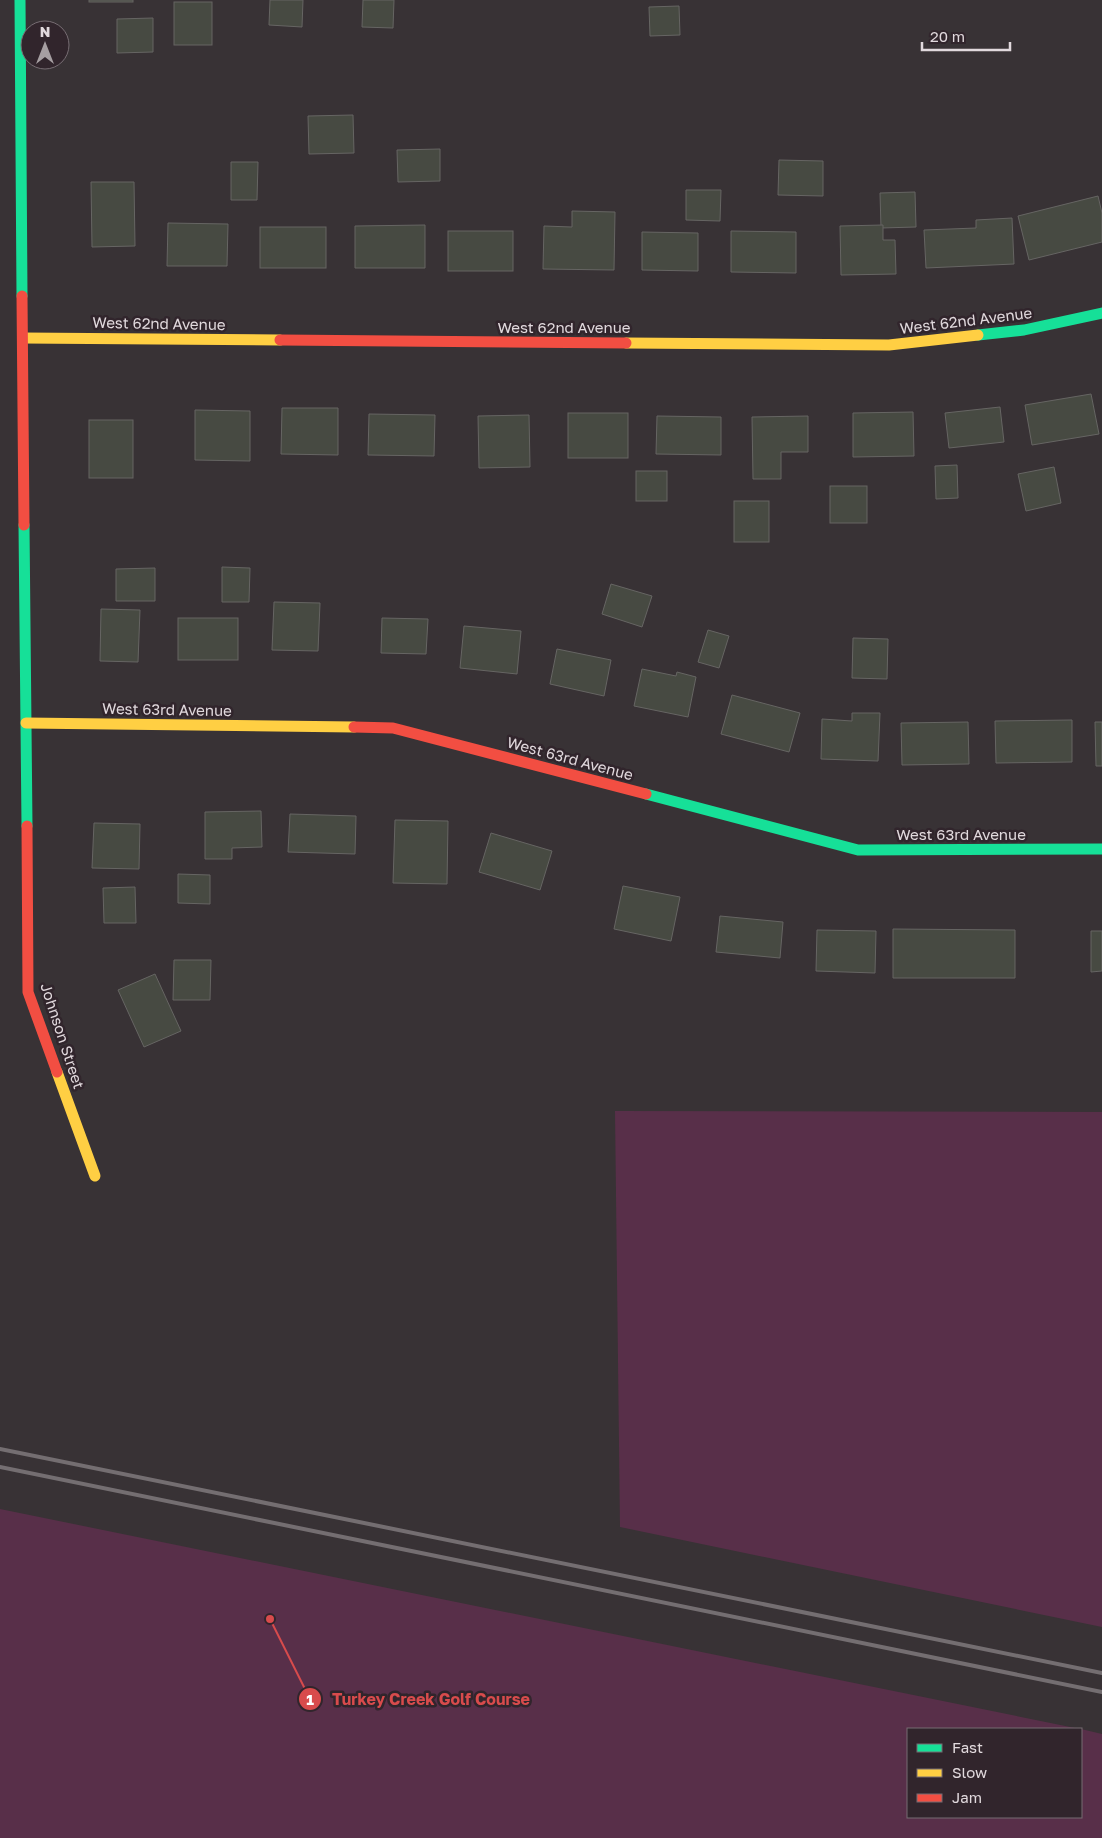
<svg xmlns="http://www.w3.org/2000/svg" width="1102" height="1838" font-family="'Golos Text',sans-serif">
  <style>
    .green { fill: #582f49 }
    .building { fill: #474a42; stroke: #666563 }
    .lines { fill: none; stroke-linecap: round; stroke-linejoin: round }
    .fast { stroke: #16e098; stroke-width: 11 }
    .slow { stroke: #ffcf43; stroke-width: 11 }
    .jam { stroke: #f24e42; stroke-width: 11 }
    .rail { stroke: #746e71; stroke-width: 4 }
    .labels { text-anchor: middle; stroke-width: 5; stroke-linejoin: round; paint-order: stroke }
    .street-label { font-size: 15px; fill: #e1d9dd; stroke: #31252c }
    .leader { fill: none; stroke: #d84b4c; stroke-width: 2 }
    .callout-dot { fill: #d84b4c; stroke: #31252c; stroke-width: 2 }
    .mark-label { font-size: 15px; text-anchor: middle; font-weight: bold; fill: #fff }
    .callout-label { font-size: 16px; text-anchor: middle; font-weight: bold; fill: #d84b4c; stroke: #31252c; stroke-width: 5; stroke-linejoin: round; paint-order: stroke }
  </style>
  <rect width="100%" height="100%" fill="#383235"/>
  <!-- green -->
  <g class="green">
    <polygon points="615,1111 1102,1112 1102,1627 620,1527"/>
    <polygon points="0,1509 1080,1729 908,1729 908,1817 1081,1817 1081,1729 1102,1734 1102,1838 0,1838"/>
  </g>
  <!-- building -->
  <g class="building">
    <rect x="89" y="0" width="44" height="2"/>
    <polygon points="270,0 303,0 302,27 269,25"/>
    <polygon points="363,0 394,0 393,28 362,27"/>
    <rect x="174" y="2" width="38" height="43"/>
    <polygon points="679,6 680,35 650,36 649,7"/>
    <polygon points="153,18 153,52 117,53 117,19"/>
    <polygon points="353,115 354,153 309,154 308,116"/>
    <polygon points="440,149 440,181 398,182 397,150"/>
    <polygon points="779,160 823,161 823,196 778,195"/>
    <polygon points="231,162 258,162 257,200 231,200"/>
    <polygon points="91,182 134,182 135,246 92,247"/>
    <polygon points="686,190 721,190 720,221 686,220"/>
    <polygon points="915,192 916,227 881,228 880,193"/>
    <polygon points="1098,196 1102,213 1102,242 1029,260 1018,216"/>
    <polygon points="572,211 615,212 614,270 543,269 544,226 572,227"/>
    <polygon points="1012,218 1014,264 926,268 924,230 976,228 976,220"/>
    <polygon points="168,223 228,224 227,266 167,266"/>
    <polygon points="425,225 425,268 355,268 355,226"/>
    <polygon points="883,225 883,240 895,240 896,274 841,275 840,226"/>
    <rect x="260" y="227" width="66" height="41"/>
    <rect x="448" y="231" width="65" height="40"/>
    <polygon points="731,231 796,232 796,273 731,272"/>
    <polygon points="642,232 698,233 698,271 642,270"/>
    <polygon points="1091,394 1099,434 1032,445 1025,405"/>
    <polygon points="1000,407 1004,442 949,448 945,413"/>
    <polygon points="282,408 338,408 338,455 281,454"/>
    <polygon points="195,410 250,411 250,461 195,460"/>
    <polygon points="913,412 914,456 853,457 853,413"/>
    <rect x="568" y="413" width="60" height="45"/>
    <polygon points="369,414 435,415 434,456 368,455"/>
    <polygon points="529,415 530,467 479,468 478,416"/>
    <polygon points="657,416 721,417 721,455 656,454"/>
    <polygon points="808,416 808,452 781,452 781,479 753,479 752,417"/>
    <rect x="89" y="420" width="44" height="58"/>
    <polygon points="957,465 958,498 936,499 935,466"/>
    <polygon points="1054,467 1061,503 1026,511 1018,474"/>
    <rect x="636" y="471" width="31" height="30"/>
    <rect x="830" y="486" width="37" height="37"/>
    <rect x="734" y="501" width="35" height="41"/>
    <polygon points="222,567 250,568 249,602 222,602"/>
    <polygon points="155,568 155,601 116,601 116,569"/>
    <polygon points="611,584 652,596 642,627 602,614"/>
    <polygon points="274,602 320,603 318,651 272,650"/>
    <polygon points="101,609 140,610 138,662 100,661"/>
    <rect x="178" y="618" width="60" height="42"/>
    <polygon points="382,618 428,619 426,654 381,653"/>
    <polygon points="464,626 521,631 517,674 460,668"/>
    <polygon points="708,630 729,636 719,668 698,662"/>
    <polygon points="853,638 888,639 887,679 852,678"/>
    <polygon points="557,649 611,660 604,696 550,684"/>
    <polygon points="642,669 676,676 677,672 696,677 688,717 634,706"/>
    <polygon points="732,695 800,713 789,752 721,734"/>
    <polygon points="852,713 880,713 878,761 821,759 822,719 852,721"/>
    <polygon points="1072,720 1072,762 996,763 995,721"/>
    <polygon points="968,722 969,764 902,765 901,723"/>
    <polygon points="1095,722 1102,722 1102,766 1096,766"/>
    <polygon points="261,811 262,847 232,848 232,859 205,859 205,812"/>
    <polygon points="290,814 356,816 355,854 288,852"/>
    <polygon points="395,820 448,821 447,884 393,883"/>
    <polygon points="94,823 140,824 139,869 92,868"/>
    <polygon points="491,833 552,851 540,890 479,872"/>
    <polygon points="178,874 210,875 210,904 178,903"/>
    <polygon points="623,886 680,897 671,941 614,929"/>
    <polygon points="135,887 136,923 104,923 103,888"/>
    <polygon points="720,916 783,922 780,958 716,952"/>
    <polygon points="893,929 1015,930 1015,978 893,978"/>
    <polygon points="817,930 876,931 875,973 816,971"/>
    <polygon points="1091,931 1102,931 1102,971 1091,972"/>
    <polygon points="174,960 211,960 210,1000 173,1000"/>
    <polygon points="155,974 181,1031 144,1047 118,990"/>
  </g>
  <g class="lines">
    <!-- fast -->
    <g class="fast">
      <polyline points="20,0 22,296"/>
      <polyline points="978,335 1024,330 1102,313"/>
      <polyline points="24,525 27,826"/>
      <polyline points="646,794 858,850 1102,849"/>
    </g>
    <!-- slow -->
    <g class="slow">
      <polyline points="23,338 280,340"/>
      <polyline points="626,343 889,345 978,335"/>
      <polyline points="26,723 354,727"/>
      <polyline points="57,1072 95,1176"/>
    </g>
    <!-- jam -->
    <g class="jam">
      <polyline points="22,296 24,525"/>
      <polyline points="280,340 626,343"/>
      <polyline points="354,727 393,728 646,794"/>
      <polyline points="27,826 28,992 57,1072"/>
    </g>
    <!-- rail -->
    <g class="rail">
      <polyline points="0,1449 1102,1673"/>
      <polyline points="0,1467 1102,1692"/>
    </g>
  </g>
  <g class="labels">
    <!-- street labels -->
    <g class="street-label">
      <text transform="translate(966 321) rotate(-7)" y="5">West 62nd Avenue</text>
      <text transform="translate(159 324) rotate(1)" y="5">West 62nd Avenue</text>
      <text x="564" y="333">West 62nd Avenue</text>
      <text transform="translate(167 710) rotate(1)" y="5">West 63rd Avenue</text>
      <text transform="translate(570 759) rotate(15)" y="5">West 63rd Avenue</text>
      <text x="961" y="840">West 63rd Avenue</text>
      <text transform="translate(62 1036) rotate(72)" y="5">Johnson Street</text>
    </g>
  </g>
  <!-- callouts -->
  <path class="leader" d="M270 1619L310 1699"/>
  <g class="callout-dot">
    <circle cx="270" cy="1619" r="5"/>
    <circle cx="310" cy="1699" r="12"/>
  </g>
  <g class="mark-label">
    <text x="310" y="1705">1</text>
  </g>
  <g class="callout-label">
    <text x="431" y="1705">Turkey Creek Golf Course</text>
  </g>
  <!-- legend -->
  <rect x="907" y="1728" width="175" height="90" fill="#31252c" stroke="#776d73"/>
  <rect x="917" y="1744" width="25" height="8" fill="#16e098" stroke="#776d73"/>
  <text x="952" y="1753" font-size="15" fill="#e1d9dd">Fast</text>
  <rect x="917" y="1769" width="25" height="8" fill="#ffcf43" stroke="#776d73"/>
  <text x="952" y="1778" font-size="15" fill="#e1d9dd">Slow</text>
  <rect x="917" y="1794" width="25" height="8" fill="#f24e42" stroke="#776d73"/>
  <text x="952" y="1803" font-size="15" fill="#e1d9dd">Jam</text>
  <!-- north arrow -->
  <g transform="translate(45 45)"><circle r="24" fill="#31252c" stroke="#776d73"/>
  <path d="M0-4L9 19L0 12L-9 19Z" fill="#a69fa2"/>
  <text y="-8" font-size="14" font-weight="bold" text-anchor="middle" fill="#e1d9dd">N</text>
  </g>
  <!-- scale -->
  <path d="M922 42v8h88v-8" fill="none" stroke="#e1d9dd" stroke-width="2.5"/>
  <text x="930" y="42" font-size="15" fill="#e1d9dd" stroke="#31252c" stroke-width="4" paint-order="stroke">20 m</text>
</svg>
